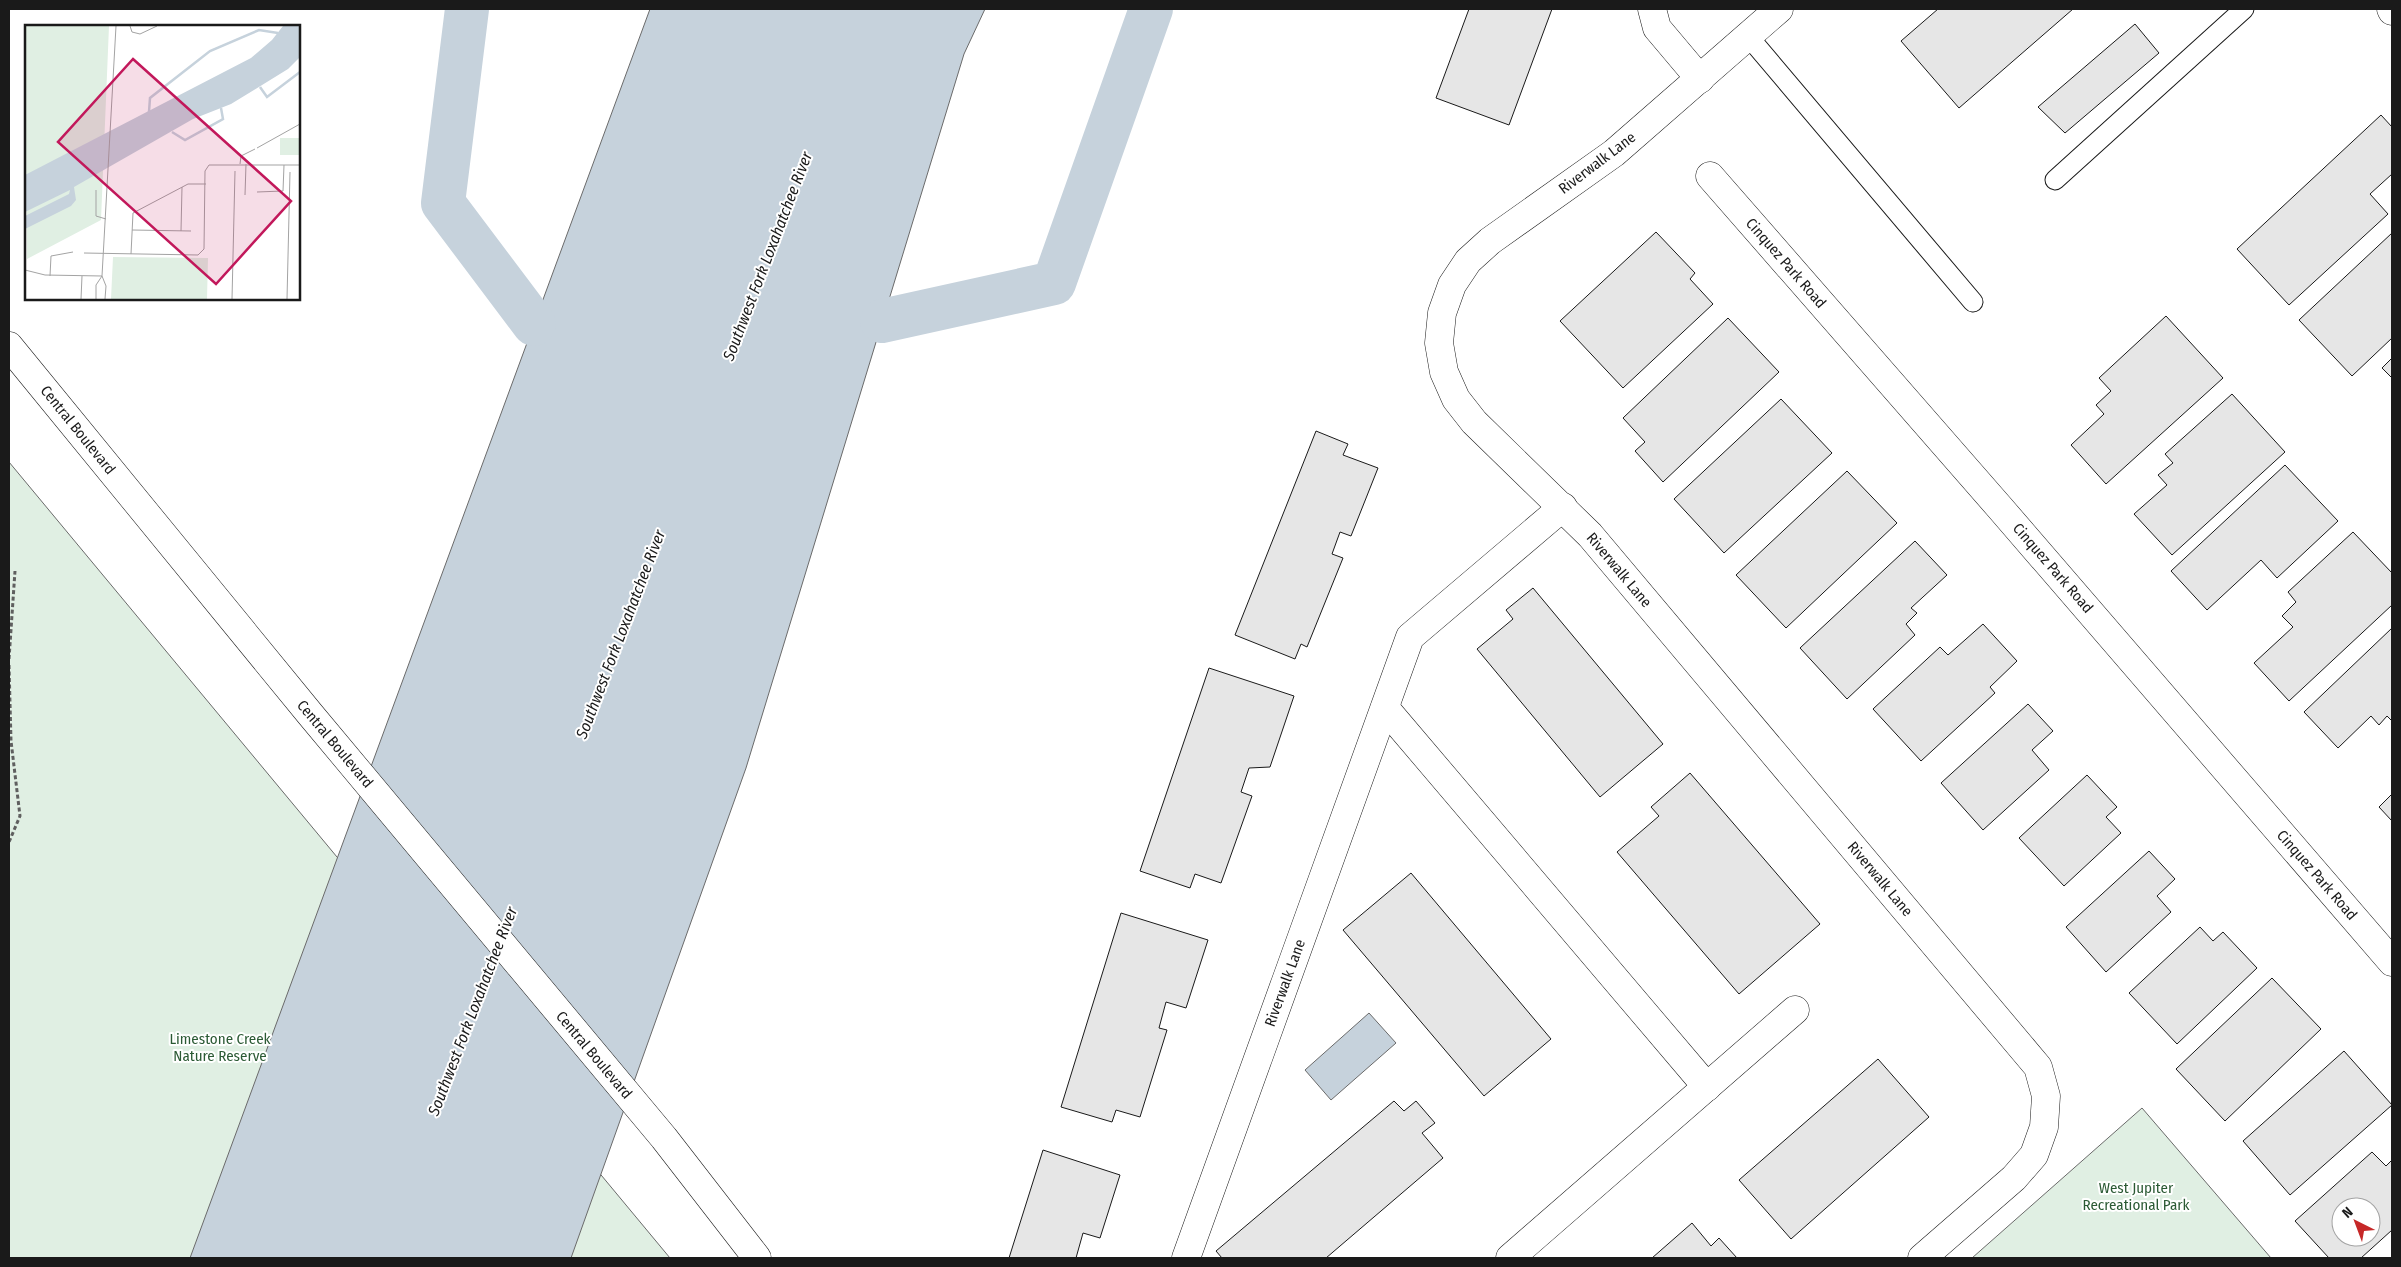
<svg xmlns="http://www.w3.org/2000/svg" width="2401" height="1267" font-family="'Fira Sans Condensed',sans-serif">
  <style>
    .green { fill: #e0efe3; stroke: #6a6a6a }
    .water { fill: #c6d2dc; stroke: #6a6a6a }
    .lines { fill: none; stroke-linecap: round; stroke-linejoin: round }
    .canal { stroke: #c6d2dc; stroke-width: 44 }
    .building { fill: #e6e6e6; stroke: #1a1a1a; fill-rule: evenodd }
    .service-casing { stroke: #1a1a1a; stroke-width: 21 }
    .minor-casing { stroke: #1a1a1a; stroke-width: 29 }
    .tertiary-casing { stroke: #1a1a1a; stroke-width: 29 }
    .path { stroke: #5f5f5f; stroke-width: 3; stroke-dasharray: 4 2.5; stroke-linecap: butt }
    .service { stroke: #fff; stroke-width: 19 }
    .minor { stroke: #fff; stroke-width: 28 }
    .tertiary { stroke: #fff; stroke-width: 28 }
    .labels { text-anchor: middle; stroke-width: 4; stroke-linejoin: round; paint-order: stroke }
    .street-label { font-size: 15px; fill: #1a1a1a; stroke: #fff }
    .park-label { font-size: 15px; fill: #2b5a34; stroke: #fff }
    .water-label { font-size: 16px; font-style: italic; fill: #1a1a1a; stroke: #fff }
    .inset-river { fill: none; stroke: #c6d2dc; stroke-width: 2.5 }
    .inset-road { fill: none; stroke: #a3a3a3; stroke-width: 1 }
    .view { fill: #c2185b; fill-opacity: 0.15; stroke: #c2185b; stroke-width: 2.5 }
    .inset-edge { fill: none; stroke: #1a1a1a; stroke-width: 2.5 }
  </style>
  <rect width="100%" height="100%" fill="#fff"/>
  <!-- green -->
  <g class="green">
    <polygon points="9,462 670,1258 9,1258"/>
    <polygon points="2142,1108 2271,1258 1972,1258"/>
  </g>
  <!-- water -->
  <g class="water">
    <polygon points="650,9 985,9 964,54 746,768 571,1258 190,1258"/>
    <polygon points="1369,1013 1396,1043 1331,1100 1305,1070"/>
  </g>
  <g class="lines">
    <!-- canal -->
    <g class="canal">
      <polyline points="467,9 443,203 534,324"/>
      <polyline points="882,321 1054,283 1151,9"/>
    </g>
  </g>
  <!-- building -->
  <g class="building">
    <polygon points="1469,9 1552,9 1509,125 1436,98"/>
    <polygon points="1938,9 2073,9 1959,108 1901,41"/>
    <polygon points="2135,24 2159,53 2065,133 2038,107"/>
    <polygon points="2381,115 2392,127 2392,174 2370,194 2388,214 2289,305 2237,249"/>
    <polygon points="1656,232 1695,273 1690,279 1713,304 1623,388 1560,321"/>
    <polygon points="2392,233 2392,338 2352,376 2299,320"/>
    <polygon points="2166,316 2223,378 2106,484 2071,445 2104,414 2096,405 2111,391 2099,378"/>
    <polygon points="1728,318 1779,372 1663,482 1635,451 1645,442 1623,418"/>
    <polygon points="2392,358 2392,378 2382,368"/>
    <polygon points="2232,394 2285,452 2172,555 2134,514 2167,485 2158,475 2173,463 2165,454"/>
    <polygon points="1781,399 1832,453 1724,553 1674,499"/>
    <polygon points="1316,431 1348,444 1343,455 1378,468 1351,536 1340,532 1332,554 1343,558 1307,647 1301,644 1295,659 1235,635"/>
    <polygon points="2285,465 2338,521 2277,578 2261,560 2207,610 2171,571"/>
    <polygon points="1847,471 1897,523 1786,628 1736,575"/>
    <polygon points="2353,532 2392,573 2392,605 2289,701 2254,663 2293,627 2282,616 2296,602 2288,592"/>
    <polygon points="1915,541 1947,575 1911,608 1917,613 1906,624 1915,635 1847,699 1800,648"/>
    <polygon points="1533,588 1663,744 1600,797 1477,649 1513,619 1506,610"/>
    <polygon points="1983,624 2017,661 1990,687 1995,693 1921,761 1873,709 1940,647 1948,655"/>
    <polygon points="2392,628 2392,721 2387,716 2379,725 2371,716 2338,748 2304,712"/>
    <polygon points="1209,668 1294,696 1270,767 1249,768 1241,792 1252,796 1221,883 1195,874 1190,888 1140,871"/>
    <polygon points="2028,704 2053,731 2032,750 2049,770 1983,830 1941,783"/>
    <polygon points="1690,773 1820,924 1739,994 1617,852 1659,816 1651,807"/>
    <polygon points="2087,775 2117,807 2106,817 2121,833 2064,886 2019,838"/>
    <polygon points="2392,794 2392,821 2379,807"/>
    <polygon points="2149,851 2175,879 2157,896 2171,912 2106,972 2066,927"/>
    <polygon points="1411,873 1551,1039 1484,1096 1343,930"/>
    <polygon points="1121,913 1208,940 1186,1008 1166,1002 1159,1028 1167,1030 1140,1117 1116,1110 1112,1122 1061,1107"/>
    <polygon points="2200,927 2213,941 2223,932 2257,968 2177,1044 2129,993"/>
    <polygon points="2272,978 2321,1029 2225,1121 2176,1069"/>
    <polygon points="2344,1051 2392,1105 2290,1195 2243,1141"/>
    <polygon points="1878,1059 1929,1117 1791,1239 1739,1180"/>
    <polygon points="1394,1101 1404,1111 1416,1101 1435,1123 1422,1133 1443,1158 1326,1258 1222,1258 1216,1251"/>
    <polygon points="1043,1150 1120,1175 1100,1238 1083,1233 1076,1258 1009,1258"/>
    <path d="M2372 1152 2386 1166 2392 1160V1230L2361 1258H2329L2295 1221ZM2341 1207H2371V1237H2341Z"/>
    <polygon points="1692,1223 1711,1246 1719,1238 1737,1258 1652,1258"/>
  </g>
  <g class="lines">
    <!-- service casing -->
    <g class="service-casing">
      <g id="service">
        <polyline points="1748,36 1973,302"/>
        <polyline points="2055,180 2244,9"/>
      </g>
    </g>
    <!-- minor casing -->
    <g class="minor-casing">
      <g id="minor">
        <polyline points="1652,9 1657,28 1700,79"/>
        <polyline points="1779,9 1614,153 1490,241 1468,261 1452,285 1442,313 1439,343 1444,372 1456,399 1474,422 1590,535 2038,1067 2046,1096 2044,1127 2034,1155 2014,1178 1922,1258"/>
        <polyline points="2391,9 2392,11"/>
        <polyline points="1710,176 2001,509 2392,962"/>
        <polyline points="1385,708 1707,1087"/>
        <polyline points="1186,1258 1410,637 1563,507"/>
        <polyline points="1510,1258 1795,1010"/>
      </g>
    </g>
    <!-- tertiary casing -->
    <g class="tertiary-casing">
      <polyline id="tertiary" points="9,346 310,714 664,1138 757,1258"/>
    </g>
    <!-- path -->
    <g class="path">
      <polyline points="9,659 15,571"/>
      <polyline points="9,665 11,741 20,816 9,842"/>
    </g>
    <!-- service -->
    <use href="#service" class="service"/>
    <!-- minor -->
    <use href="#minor" class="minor"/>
    <!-- tertiary -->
    <use href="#tertiary" class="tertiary"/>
  </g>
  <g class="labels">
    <!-- street labels -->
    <g class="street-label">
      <text transform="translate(1597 163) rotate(-37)" y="5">Riverwalk Lane</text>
      <text transform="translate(1786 263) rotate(49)" y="5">Cinquez Park Road</text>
      <text transform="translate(78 430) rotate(51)" y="5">Central Boulevard</text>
      <text transform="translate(2053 568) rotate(49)" y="5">Cinquez Park Road</text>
      <text transform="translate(1619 570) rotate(50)" y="5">Riverwalk Lane</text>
      <text transform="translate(335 744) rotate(50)" y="5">Central Boulevard</text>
      <text transform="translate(2317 875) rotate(49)" y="5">Cinquez Park Road</text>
      <text transform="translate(1880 879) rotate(50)" y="5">Riverwalk Lane</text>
      <text transform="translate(1285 983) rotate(-70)" y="5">Riverwalk Lane</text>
      <text transform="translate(594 1055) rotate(50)" y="5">Central Boulevard</text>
    </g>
    <!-- park labels -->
    <g class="park-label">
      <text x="220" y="1044">Limestone Creek<tspan x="220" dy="17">Nature Reserve</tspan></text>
      <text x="2136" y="1193">West Jupiter<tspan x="2136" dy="17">Recreational Park</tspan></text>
    </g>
    <!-- water labels -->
    <g class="water-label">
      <text transform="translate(767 256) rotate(-69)" y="6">Southwest Fork Loxahatchee River</text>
      <text transform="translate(620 634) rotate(-69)" y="6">Southwest Fork Loxahatchee River</text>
      <text transform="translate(472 1011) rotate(-69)" y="6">Southwest Fork Loxahatchee River</text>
    </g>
  </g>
  <!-- overview -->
  <g transform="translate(25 25)">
    <rect width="275" height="275" fill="#fff"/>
    <path d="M0 1H84L76 195 2 234ZM255 113H275V130H255ZM88 232 183 233 182 274H86Z" fill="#e0efe3"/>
    <path d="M258 1H275V32L263 44 206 79 168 94 49 162 51 175 46 181 0 204V191L44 169 45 165 0 187V150L226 33 247 15Z" fill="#c6d2dc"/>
    <path class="inset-river" d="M235 62 242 72 275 47M124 87 125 73 185 26 234 5 253 8M147 107 160 115 198 94 196 83"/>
    <path class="inset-road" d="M105 1 107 7 115 9 132 1M232 123 275 99M215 139 216 131 230 124M71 165V191L81 194M232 167 258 166 259 140M220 170 221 139M107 205 166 206M156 206 157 162M59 228 173 230 179 224 180 146 184 140H275M106 229 108 188 163 159H181M0 245 20 250 77 251M25 251 26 231 48 227M56 274 57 251M71 274V260L77 251M80 274 81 261 77 251 91 1M207 274 210 146M262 274 265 147"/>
    <path class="view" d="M108 34 266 176 191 259 33 117Z"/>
    <rect width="275" height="275" class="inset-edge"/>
  </g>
  <!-- border -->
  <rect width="2401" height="1267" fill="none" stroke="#1a1a1a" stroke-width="20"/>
  <!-- north arrow -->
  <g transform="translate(2356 1222) rotate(318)"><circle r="24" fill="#ffffff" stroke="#a3a3a3"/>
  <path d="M0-4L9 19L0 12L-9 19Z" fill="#c62828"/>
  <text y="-8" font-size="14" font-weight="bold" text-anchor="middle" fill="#1a1a1a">N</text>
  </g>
</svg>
